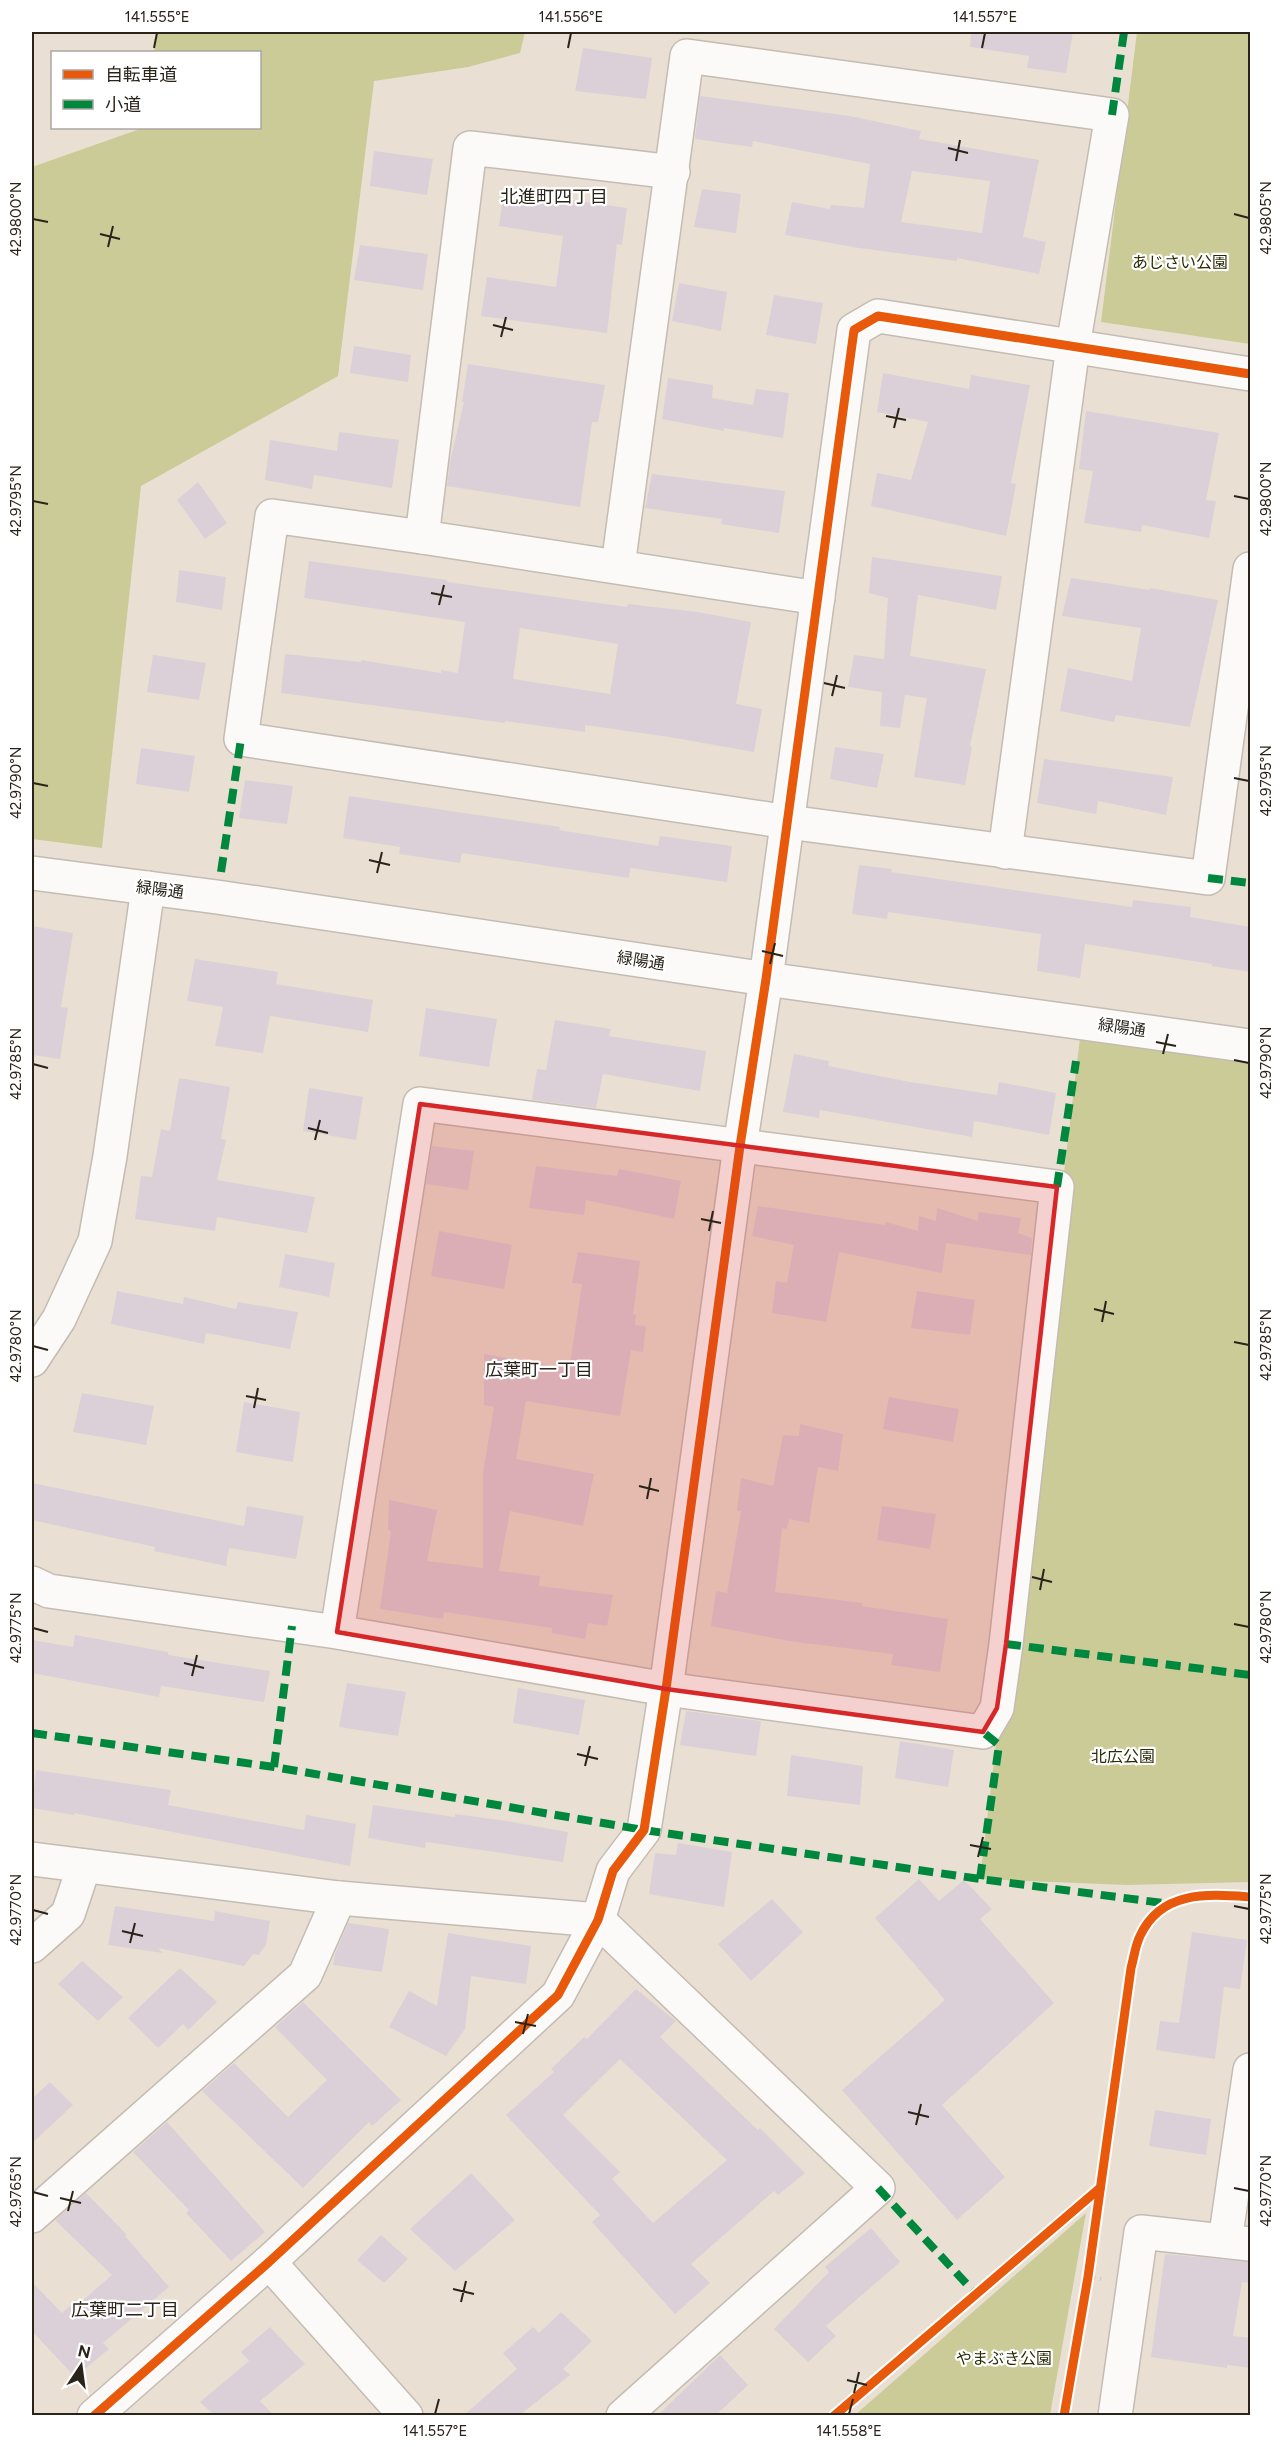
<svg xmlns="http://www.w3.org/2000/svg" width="1282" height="2447" font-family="Figtree,'Noto Sans JP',sans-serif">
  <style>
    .green { fill: #cbcb97 }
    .building { fill: #dbd0d7; fill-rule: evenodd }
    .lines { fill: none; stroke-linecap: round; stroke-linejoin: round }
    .minor-casing { stroke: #c4bcb2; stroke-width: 36 }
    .path { stroke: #d0ccc9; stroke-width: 4; stroke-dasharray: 1.5 4.5; stroke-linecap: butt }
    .minor { stroke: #fcfaf8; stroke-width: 33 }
    .quiet { stroke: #00873e; stroke-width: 8; stroke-dasharray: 15 8; stroke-linecap: butt }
    .cycleway-casing { stroke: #fff; stroke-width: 13 }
    .cycleway { stroke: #e8590c; stroke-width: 9 }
    .marked { fill: #d62828; fill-opacity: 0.2; stroke: #d62828; stroke-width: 4.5; stroke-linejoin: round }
    .ticks { fill: none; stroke: #2a231a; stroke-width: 2 }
    .labels { text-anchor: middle; stroke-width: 4.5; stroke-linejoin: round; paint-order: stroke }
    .park-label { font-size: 16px; fill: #2a2c07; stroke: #fff }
    .street-label { font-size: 16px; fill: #2a231a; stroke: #fff }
    .neighbourhood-label { font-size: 18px; fill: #2a231a; stroke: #fff }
    .neatline { fill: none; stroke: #2a231a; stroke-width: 2 }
    .ticks-label { font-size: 15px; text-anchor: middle; fill: #2a231a }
  </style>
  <rect width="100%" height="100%" fill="#e9e0d3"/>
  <!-- green -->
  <g class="green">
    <polygon points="158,32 525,32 520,53 468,67 374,81 338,376 141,486 102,848 32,839 32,167 137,130 137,128 260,128 260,52 154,52"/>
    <polygon points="1137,32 1250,32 1250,344 1101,322"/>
    <polygon points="1082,1021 1250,1046 1250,1882 1126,1885 980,1879"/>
    <polygon points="1086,2213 1050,2415 855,2415"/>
  </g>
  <!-- building -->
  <g class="building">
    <polygon points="971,32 1073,32 1066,73 1027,68 1029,56 970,47"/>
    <polygon points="583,48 652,58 646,99 575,91"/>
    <path d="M700 96 850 116 921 131 919 139 1039 160 1023 237 1046 242 1039 274 957 258V261L859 248 785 235 792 202 830 209 831 205 864 208 870 164 753 141 752 147 695 139ZM912 171 990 181 982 233 901 222Z"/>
    <polygon points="374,151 433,159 427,195 370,186"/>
    <polygon points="702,189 741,194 736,233 694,227"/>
    <polygon points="504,190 627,208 622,245 617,244 607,333 481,316 487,277 556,287 563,236 499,226"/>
    <polygon points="360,245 428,254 423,290 354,280"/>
    <polygon points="679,283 727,292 721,331 672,321"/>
    <polygon points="774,295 823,303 816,344 766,335"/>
    <polygon points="354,346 411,355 408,382 350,373"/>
    <polygon points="468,364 605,385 598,422 592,422 580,507 447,486 450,462 464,402 462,402"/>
    <polygon points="883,373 969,389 971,375 1030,385 1011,483 1016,484 1006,536 871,506 877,473 911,480 928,422 877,412"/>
    <polygon points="668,378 713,385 712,398 753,405 756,389 789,393 783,438 724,428 724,431 662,419"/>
    <polygon points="1086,411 1219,433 1206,500 1216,501 1209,538 1142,525 1141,532 1084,523 1093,471 1079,469"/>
    <polygon points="339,432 399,440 392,488 314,475 312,489 265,480 270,440 337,451"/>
    <polygon points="652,474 785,491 779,533 721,524 722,519 645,508"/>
    <polygon points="198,482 227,523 205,539 177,500"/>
    <polygon points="872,557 1002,576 996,610 918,595 910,656 986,669 970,746 972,747 965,785 914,777 927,698 905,695 900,728 880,726 882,692 848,687 854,655 884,659 888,598 869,593"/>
    <path d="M309 561 447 580V582L627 607 628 604 698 612 751 622 736 704 762 709 754 752 669 737 585 725V732L505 721V723L281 693 285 654 361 662V660L441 673V670L458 673 465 622 304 598ZM520 628 618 644 610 694 513 679Z"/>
    <polygon points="179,570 226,577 222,610 176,602"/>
    <polygon points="1071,578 1150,590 1150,588 1218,600 1190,727 1116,715 1114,722 1060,711 1068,668 1132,681 1141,628 1062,616"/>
    <polygon points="153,655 206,663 199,700 147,692"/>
    <polygon points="835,747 884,754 877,788 830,779"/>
    <polygon points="141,748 195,756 189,792 136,784"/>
    <polygon points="1044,759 1173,777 1166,815 1098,801 1096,814 1037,803"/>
    <polygon points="245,780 293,786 287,824 239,818"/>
    <polygon points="349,796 560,827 559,830 658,846 660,836 732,846 727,882 630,868 629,878 462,853 460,863 399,854 400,847 343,838"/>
    <polygon points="859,865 892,869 891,872 1132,907 1133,900 1191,907 1190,917 1251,927 1251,972 1212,966 1212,964 1085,944 1080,978 1037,971 1041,934 888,912 887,919 852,914"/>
    <polygon points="32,926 73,933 61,1007 68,1008 60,1059 32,1055"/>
    <polygon points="195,959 278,972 276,984 373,1000 368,1032 270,1016 263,1053 215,1046 223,1007 187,1001"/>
    <polygon points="426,1008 497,1019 489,1067 419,1056"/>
    <polygon points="555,1020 611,1029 609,1036 706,1051 700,1091 603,1074 596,1108 532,1100 537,1069 546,1070"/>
    <polygon points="794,1054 829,1061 828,1066 910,1082 997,1095 999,1082 1056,1093 1049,1135 974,1121 972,1137 820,1110 819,1118 783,1112"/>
    <polygon points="179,1078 230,1087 221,1139 226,1140 217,1180 315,1197 307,1233 217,1217 215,1231 135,1219 141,1176 152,1177 161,1129 170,1131"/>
    <polygon points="309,1088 363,1097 356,1140 303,1131"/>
    <polygon points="432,1146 474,1151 468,1190 426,1184"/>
    <polygon points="536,1166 617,1176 619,1169 681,1181 674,1219 586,1200 584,1215 529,1208"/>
    <polygon points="758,1206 885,1225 886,1222 918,1231 919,1216 936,1221 937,1208 978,1221 979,1212 1021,1218 1018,1233 1032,1238 1031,1255 946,1243 942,1273 839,1252 826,1322 772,1313 776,1281 787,1283 794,1245 752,1236"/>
    <polygon points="439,1231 512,1245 504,1289 431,1276"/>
    <polygon points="578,1252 640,1261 633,1314 636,1315 635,1325 646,1326 643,1352 631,1350 620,1416 526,1401 516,1459 594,1474 583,1526 510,1511 499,1571 540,1576 539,1586 613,1595 607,1626 588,1623 585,1639 552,1633 552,1628 444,1612 443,1619 380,1609 391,1531 388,1530 389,1500 437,1510 427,1561 483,1568 483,1473 494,1407 484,1405 484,1354 565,1368 565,1363 570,1364 582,1284 572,1283"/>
    <polygon points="285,1254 335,1263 329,1297 279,1287"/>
    <polygon points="117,1291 183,1304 184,1297 236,1309 238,1302 298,1312 290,1349 206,1333 204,1344 111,1324"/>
    <polygon points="917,1291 975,1300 970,1335 911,1328"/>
    <polygon points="82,1393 154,1406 146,1445 73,1432"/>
    <polygon points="889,1397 959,1409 953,1442 883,1429"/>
    <polygon points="244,1402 300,1412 293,1462 236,1452"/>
    <polygon points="800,1424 843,1434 838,1471 818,1467 809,1523 789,1519 787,1529 782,1528 775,1592 862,1603 862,1606 948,1619 940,1672 891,1665 893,1654 789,1641 711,1626 716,1591 727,1593 741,1511 737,1511 741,1478 773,1486 783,1435 799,1436"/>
    <polygon points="32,1483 244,1526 247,1506 304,1516 296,1559 229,1548 226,1566 154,1551 155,1547 32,1520"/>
    <polygon points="882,1506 936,1514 930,1549 877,1540"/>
    <polygon points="75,1635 168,1652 168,1655 270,1671 264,1702 161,1686 159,1697 32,1673 32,1640 73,1647"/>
    <polygon points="347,1683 406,1692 398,1736 339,1727"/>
    <polygon points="518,1688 585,1700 579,1735 513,1723"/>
    <polygon points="686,1711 761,1721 756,1756 680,1745"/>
    <polygon points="900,1741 954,1750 948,1787 895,1778"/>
    <polygon points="791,1755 863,1766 860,1805 787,1796"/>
    <polygon points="36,1770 171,1790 168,1805 304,1830 306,1815 356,1824 350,1866 74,1813 74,1815 32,1808"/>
    <polygon points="373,1805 455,1817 455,1814 507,1821 568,1832 563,1862 426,1842 425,1848 368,1838"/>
    <polygon points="678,1843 732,1852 724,1907 649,1894 655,1853 676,1855"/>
    <polygon points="919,1879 939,1901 964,1880 992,1909 980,1919 1054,2003 942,2105 1005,2177 957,2220 842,2090 945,2000 875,1918"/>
    <polygon points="772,1899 803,1932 751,1981 718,1944"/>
    <polygon points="115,1906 214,1921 215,1911 270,1921 266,1944 259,1955 253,1954 244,1966 158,1948 163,1953 108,1945"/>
    <polygon points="348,1923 389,1929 382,1972 333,1965 335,1954"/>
    <polygon points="1192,1932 1247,1940 1240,1989 1224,1987 1215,2059 1156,2050 1160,2021 1179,2023"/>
    <polygon points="448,1933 531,1946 526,1984 471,1976 465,2029 446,2056 389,2027 409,1991 437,2006"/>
    <polygon points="82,1961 123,1997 98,2021 58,1984"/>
    <polygon points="180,1968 217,2002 188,2030 183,2024 158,2048 128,2018"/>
    <path d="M636 1989 676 2021 660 2037 758 2130 760 2128 805 2173 778 2195 774 2191 691 2264 710 2283 675 2314 592 2222 600 2215 506 2115 554 2072 551 2069 584 2037 587 2039ZM620 2059 727 2160 653 2223 612 2179 620 2172 563 2115Z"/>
    <polygon points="303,2002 401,2100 372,2126 369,2122 303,2188 202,2091 234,2063 288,2117 327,2080 275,2027"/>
    <polygon points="50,2082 73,2105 32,2143 32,2099"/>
    <polygon points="1155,2110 1211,2119 1206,2155 1149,2146"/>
    <polygon points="167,2122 265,2232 231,2261 186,2213 189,2210 133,2152"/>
    <polygon points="471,2173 515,2220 455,2271 410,2229"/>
    <polygon points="86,2193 127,2235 125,2236 169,2287 103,2343 109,2349 75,2377 32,2331 32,2282 62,2313 70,2306 73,2309 112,2275 55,2220"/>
    <polygon points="871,2228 900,2262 826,2326 836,2336 808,2362 774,2329 829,2272 825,2267"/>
    <polygon points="381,2235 408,2259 384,2283 357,2260"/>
    <polygon points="1165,2254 1251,2262 1251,2283 1242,2282 1233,2336 1251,2338 1251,2368 1227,2365 1227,2368 1151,2357"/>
    <polygon points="561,2312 592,2341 563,2369 570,2375 520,2415 464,2415 517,2369 503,2353 533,2327 539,2333"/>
    <polygon points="270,2327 305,2364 260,2401 274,2415 214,2415 200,2402 249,2361 241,2352"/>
    <polygon points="720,2355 748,2385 716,2415 658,2415"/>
  </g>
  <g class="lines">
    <!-- minor casing -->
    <g class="minor-casing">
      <g id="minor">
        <polyline points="422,537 470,148 673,172"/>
        <polyline points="618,566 687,56 1112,115 1073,346 1005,852"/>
        <polyline points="818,598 422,537 272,516 241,739 788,822 1208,878 1250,569"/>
        <polyline points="32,873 217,897 766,979 1250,1046"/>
        <polyline points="32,1360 59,1319 95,1241 110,1156 148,888"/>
        <polyline points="32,1583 49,1591 337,1632 666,1689 983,1732 997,1708 1006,1644 1057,1187 420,1104 337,1632"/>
        <polyline points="32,1859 339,1898 598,1920 878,2188 623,2416"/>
        <polyline points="32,1946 68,1914 84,1866"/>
        <polyline points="32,2216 305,1975 339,1898"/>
        <polyline points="1225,2241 1250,2070"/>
        <polyline points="269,2262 406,2416"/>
        <polyline points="94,2416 269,2262 558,1995 598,1920 613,1871 644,1830 666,1689 740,1146 766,979 854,330 878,316 1250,374"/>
        <polyline points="1115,2416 1141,2232 1250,2244"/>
      </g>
    </g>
    <!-- path -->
    <polyline class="path" points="1088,2277 1102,2279"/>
    <!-- minor -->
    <use href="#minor" class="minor"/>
    <!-- quiet -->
    <g class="quiet">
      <polyline points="1112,115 1124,32"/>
      <polyline points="221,872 241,739"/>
      <polyline points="1208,878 1250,883"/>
      <polyline points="1057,1187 1076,1061"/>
      <polyline points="1006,1644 1250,1675"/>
      <polyline points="32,1733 274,1767 644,1830 980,1879 1170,1904"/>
      <polyline points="274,1767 292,1626"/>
      <polyline points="980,1879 999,1745 983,1732"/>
      <polyline points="878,2188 975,2293"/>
    </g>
    <!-- cycleway casing -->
    <g class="cycleway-casing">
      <g id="cycleway">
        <polyline points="94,2416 269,2262 558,1995 598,1920 613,1871 644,1830 666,1689 740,1146 766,979 854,330 878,316 1250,374"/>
        <polyline points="834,2416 1100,2188"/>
        <path d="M1064 2416 1088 2277 1131 1968C1134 1958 1135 1946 1140 1936 1161 1890 1208 1894 1250 1897"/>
      </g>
    </g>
    <!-- cycleway -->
    <use href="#cycleway" class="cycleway"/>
  </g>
  <!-- marked area -->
  <path class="marked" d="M420 1104 1057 1187 1006 1644 997 1708 983 1732 666 1689 337 1632Z"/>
  <!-- ticks -->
  <path class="ticks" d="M154 48 157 33M568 48 571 33M982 48 985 33M948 148 968 153M956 161 960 140M1234 214 1249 218M33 219 48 222M100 234 120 239M108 247 113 226M493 325 513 330M501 337 506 317M886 416 906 420M894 428 899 408M1234 496 1249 499M33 501 48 504M431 593 452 597M439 605 444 585M824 683 845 688M832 696 837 675M1234 778 1249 781M33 783 48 786M369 860 390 865M377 873 382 852M762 951 783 956M770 964 775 943M1156 1042 1176 1046M1163 1054 1168 1034M1234 1060 1249 1063M33 1064 48 1068M308 1128 328 1133M315 1140 320 1120M701 1219 721 1223M709 1231 713 1211M1094 1309 1114 1314M1102 1322 1106 1301M1234 1342 1249 1345M33 1346 48 1350M246 1396 266 1400M254 1408 258 1388M639 1486 659 1491M647 1499 651 1478M1032 1577 1052 1582M1040 1590 1044 1569M1234 1624 1249 1627M33 1628 48 1632M184 1663 204 1668M192 1676 197 1655M577 1754 598 1759M585 1766 590 1746M970 1845 991 1849M978 1857 983 1837M1234 1906 1249 1909M33 1910 48 1914M122 1931 143 1936M130 1943 135 1923M515 2022 536 2026M523 2034 528 2014M908 2112 929 2117M916 2125 921 2104M1234 2188 1249 2191M33 2192 48 2196M60 2198 81 2203M68 2211 73 2191M453 2289 474 2294M461 2302 466 2281M847 2380 867 2385M854 2393 859 2372M435 2414 439 2399M849 2414 853 2399"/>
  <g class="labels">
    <!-- park labels -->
    <g class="park-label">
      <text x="1180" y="268">あじさい公園</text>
      <text x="1123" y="1762">北広公園</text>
      <text x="1004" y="2364">やまぶき公園</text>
    </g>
    <!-- street labels -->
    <g class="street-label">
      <text transform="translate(160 889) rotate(7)" y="6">緑陽通</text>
      <text transform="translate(641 960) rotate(9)" y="6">緑陽通</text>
      <text transform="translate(1122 1027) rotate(8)" y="6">緑陽通</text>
    </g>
    <!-- neighbourhood labels -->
    <g class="neighbourhood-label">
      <text x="554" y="203">北進町四丁目</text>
      <text x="539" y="1376">広葉町一丁目</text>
      <text x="125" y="2316">広葉町二丁目</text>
    </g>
  </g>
  <!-- border -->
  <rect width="1282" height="2447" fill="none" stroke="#ffffff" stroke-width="66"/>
  <!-- legend -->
  <rect x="51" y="51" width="210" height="78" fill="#ffffff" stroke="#aaa7a3" stroke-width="1.5"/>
  <rect x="63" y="70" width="30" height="9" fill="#e8590c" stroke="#aaa7a3" stroke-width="1.5"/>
  <text x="105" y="81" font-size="18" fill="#2a231a">自転車道</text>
  <rect x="63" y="100" width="30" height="9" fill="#00873e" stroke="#aaa7a3" stroke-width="1.5"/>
  <text x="105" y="111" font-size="18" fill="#2a231a">小道</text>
  <!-- north arrow -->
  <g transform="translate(81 2366) rotate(13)" stroke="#ffffff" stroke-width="4.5" paint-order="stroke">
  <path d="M0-4.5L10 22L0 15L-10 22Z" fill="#2a231a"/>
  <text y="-9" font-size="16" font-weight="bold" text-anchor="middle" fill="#2a231a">N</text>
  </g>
  <rect x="33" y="33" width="1216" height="2381" class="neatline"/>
  <g class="ticks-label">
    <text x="157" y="22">141.555°E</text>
    <text x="571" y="22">141.556°E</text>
    <text x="985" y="22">141.557°E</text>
    <text transform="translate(1266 218) rotate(-90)" y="5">42.9805°N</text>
    <text transform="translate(16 219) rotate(-90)" y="5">42.9800°N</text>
    <text transform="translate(1266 499) rotate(-90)" y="5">42.9800°N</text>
    <text transform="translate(16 501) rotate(-90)" y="5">42.9795°N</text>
    <text transform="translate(1266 781) rotate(-90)" y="5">42.9795°N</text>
    <text transform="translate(16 783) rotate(-90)" y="5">42.9790°N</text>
    <text transform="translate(1266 1063) rotate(-90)" y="5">42.9790°N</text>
    <text transform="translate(16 1064) rotate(-90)" y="5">42.9785°N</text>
    <text transform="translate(1266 1345) rotate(-90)" y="5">42.9785°N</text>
    <text transform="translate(16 1346) rotate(-90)" y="5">42.9780°N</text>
    <text transform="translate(1266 1627) rotate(-90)" y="5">42.9780°N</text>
    <text transform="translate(16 1628) rotate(-90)" y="5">42.9775°N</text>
    <text transform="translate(1266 1909) rotate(-90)" y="5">42.9775°N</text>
    <text transform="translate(16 1910) rotate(-90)" y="5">42.9770°N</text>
    <text transform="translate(1266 2191) rotate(-90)" y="5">42.9770°N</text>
    <text transform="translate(16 2192) rotate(-90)" y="5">42.9765°N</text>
    <text x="435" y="2436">141.557°E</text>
    <text x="849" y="2436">141.558°E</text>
  </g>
</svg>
